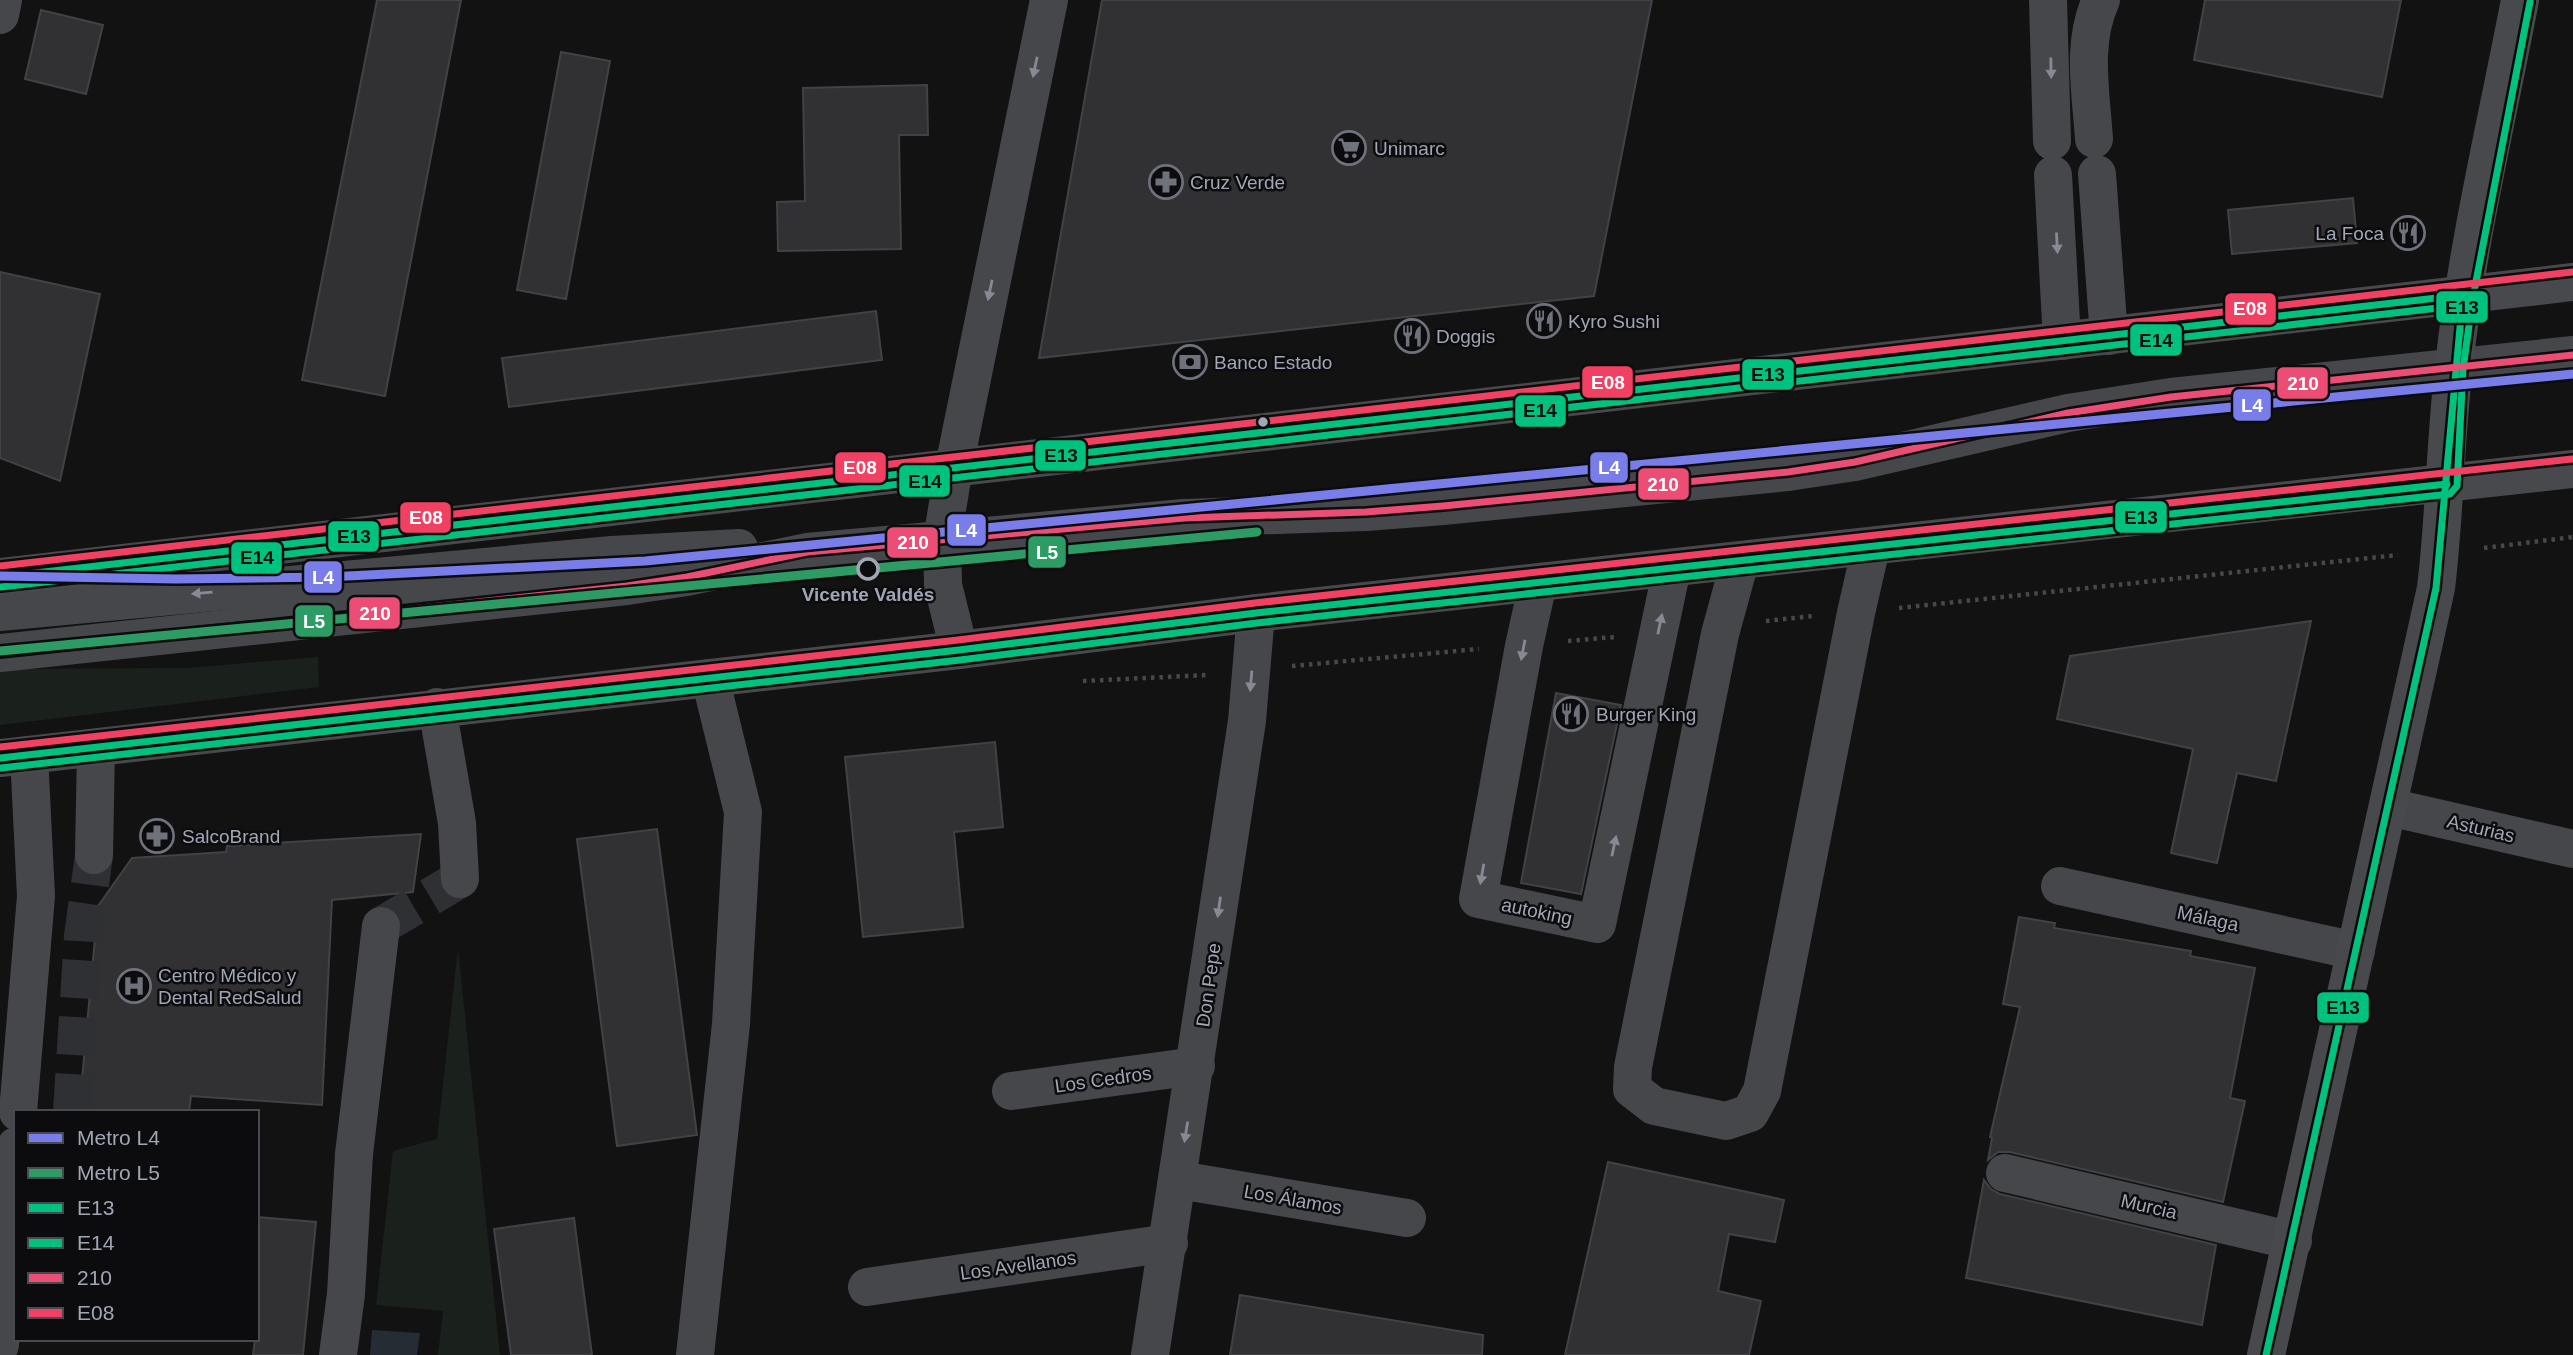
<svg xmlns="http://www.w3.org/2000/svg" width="2573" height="1355" font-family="Helvetica,sans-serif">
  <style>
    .green { fill: #1a211c }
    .water { fill: #252c34 }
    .building { fill: #313133; stroke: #404246; stroke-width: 2 }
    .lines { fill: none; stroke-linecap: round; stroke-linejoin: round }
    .minor-tunnel { stroke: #2f3033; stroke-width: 38; stroke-dasharray: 38 19; stroke-linecap: butt }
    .path { stroke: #47484d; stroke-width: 4.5; stroke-dasharray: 3.5 5; stroke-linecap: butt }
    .minor { stroke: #46474b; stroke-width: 38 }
    .major { stroke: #48494d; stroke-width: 38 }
    .bus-1-casing { stroke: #0c0c0e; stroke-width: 12 }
    .bus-2-casing { stroke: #0c0c0e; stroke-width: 12 }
    .bus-3-casing { stroke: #0c0c0e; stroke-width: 12 }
    .bus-4-casing { stroke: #0c0c0e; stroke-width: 12 }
    .bus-1 { stroke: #00c27f; stroke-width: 7 }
    .bus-2 { stroke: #00c27f; stroke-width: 7 }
    .bus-3 { stroke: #eb4d74; stroke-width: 7 }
    .bus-4 { stroke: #f24062; stroke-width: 7 }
    .metro-1-casing { stroke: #0c0c0e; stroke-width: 14 }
    .metro-2-casing { stroke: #0c0c0e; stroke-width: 14 }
    .metro-1 { stroke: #787de9; stroke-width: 9 }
    .metro-2 { stroke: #2d9c64; stroke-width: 9 }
    .oneway { fill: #868a95 }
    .bus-dot { fill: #a1a6b5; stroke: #0c0c0e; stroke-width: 2.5 }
    .stop-dot { fill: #0c0c0e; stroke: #a1a6b5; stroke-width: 3.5 }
    .labels { text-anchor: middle; stroke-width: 5; stroke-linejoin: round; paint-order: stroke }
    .poi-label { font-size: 19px; fill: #a1a6b5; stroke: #0c0c0e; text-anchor: start }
    .stop-label { font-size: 19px; font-weight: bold; fill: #a1a6b5; stroke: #0c0c0e }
    .street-label { font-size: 19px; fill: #a1a6b5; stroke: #0c0c0e }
    .line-badge { stroke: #0c0c0e; stroke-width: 2.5 }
    .badge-label { font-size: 19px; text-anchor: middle; font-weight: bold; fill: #fff }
    .pale-badge-label { font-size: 19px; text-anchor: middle; font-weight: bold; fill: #111 }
  </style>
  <rect width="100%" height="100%" fill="#121212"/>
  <!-- green -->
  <g class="green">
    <polygon points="318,657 319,687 0,725 0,669 187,668"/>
    <polygon points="458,948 500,1355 438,1355 443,1311 376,1305 393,1151 437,1139"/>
  </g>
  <!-- water -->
  <polygon class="water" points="372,1330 420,1333 417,1355 370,1355"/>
  <!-- building -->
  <g class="building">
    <polygon points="377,0 461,0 385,396 302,380"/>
    <polygon points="1102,0 1652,0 1594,296 1039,358"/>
    <polygon points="2205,0 2401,0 2382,97 2194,60"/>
    <polygon points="41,10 103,25 86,94 25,79"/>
    <polygon points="561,52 610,61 566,299 517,290"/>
    <polygon points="927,85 928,135 899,135 901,249 778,251 777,202 805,201 803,88"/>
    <polygon points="2353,198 2357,243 2232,254 2228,210"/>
    <polygon points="0,272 100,294 60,481 0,458"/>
    <polygon points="876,311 882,360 509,407 502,358"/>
    <polygon points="2311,621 2276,781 2237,773 2217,863 2171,853 2193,749 2057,719 2070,656"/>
    <polygon points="1556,693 1621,705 1581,894 1521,883"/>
    <polygon points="995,742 1003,827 954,832 963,927 863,937 845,757"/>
    <polygon points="657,829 697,1135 617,1146 577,839"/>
    <polygon points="421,834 413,892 332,900 322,1105 191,1096 189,1112 79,1112 98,906 132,858 226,852 227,846"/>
    <polygon points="2019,917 2055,923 2054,928 2191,951 2190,956 2255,968 2230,1098 2245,1101 2223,1202 2010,1152 1998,1152 1988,1160 1992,1138 1990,1137 2020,1007 2003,1004"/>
    <polygon points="1608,1162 1784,1200 1775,1242 1729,1234 1718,1291 1761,1301 1749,1355 1565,1355"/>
    <polygon points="1984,1180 1991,1189 2000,1194 2216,1245 2202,1325 1966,1278"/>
    <polygon points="257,1217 316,1222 303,1355 253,1355 255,1339 257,1339"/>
    <polygon points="574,1218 592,1355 511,1355 494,1229"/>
    <polygon points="1240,1295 1483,1335 1482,1355 1230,1355"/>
  </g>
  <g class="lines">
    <!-- minor-tunnel -->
    <g class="minor-tunnel">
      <polyline points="381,926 460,879"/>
      <polyline points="72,1112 83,936 94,855"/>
    </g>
    <!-- path -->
    <g class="path">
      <polyline points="2484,548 2573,537"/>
      <polyline points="1899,608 2398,555"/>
      <polyline points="1766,621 1813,616"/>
      <polyline points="1568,641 1615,637"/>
      <polyline points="1292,666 1479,649"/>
      <polyline points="1083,681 1207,675"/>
    </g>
    <!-- minor -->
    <g class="minor">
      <polyline points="2048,0 2052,141"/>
      <polyline points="0,15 3,0"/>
      <path d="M2094 139C2091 93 2081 43 2101 0"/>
      <polyline points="2097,174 2109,336"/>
      <polyline points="2053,175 2062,341"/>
      <polyline points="1740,561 1720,634 1633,1067 1632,1089 1654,1106 1726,1121 1750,1113 1762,1091 1856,613 1871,547"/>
      <polyline points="1538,583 1524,646 1478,899 1597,924 1672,568"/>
      <polyline points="0,612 612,555 739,548"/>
      <polyline points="959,650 943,585 942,540 954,467 1049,0"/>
      <polyline points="0,653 627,586 687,577 807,552 1184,518 1366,512 1443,506 1788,472 1855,462 2068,413 2171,397 2573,355"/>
      <polyline points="437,707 457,823 460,879"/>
      <polyline points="2389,807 2573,849"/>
      <polyline points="94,855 96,748"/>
      <polyline points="2060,886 2356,951"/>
      <polyline points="1011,1091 1196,1066"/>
      <polyline points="18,1112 36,896 29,755"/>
      <polyline points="2005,1173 2293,1241"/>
      <polyline points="1179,1180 1407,1218"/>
      <polyline points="867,1287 1169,1243"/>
      <polyline points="0,1345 16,1146"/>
      <polyline points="338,1355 346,1294 354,1154 381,926"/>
      <polyline points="695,1355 731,1024 743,812 710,678"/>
      <polyline points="1150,1355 1247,721 1256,613"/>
    </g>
    <!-- major -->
    <g class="major">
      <polyline points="0,577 2573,282"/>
      <polyline points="0,758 959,650 1256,613 2573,469"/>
      <path d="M2266 1355 2436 588C2445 514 2445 440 2454 366 2467 244 2497 121 2520 0"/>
    </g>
    <!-- bus-1 casing -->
    <g class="bus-1-casing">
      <g id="bus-1">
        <polyline points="0,577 2463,295 2436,588 2266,1355"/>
        <polyline points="0,758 959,650 1256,613 2447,484"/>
      </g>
    </g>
    <!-- bus-2 casing -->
    <g class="bus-2-casing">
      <g id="bus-2">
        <polyline points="1,587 2464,305"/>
        <polyline points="1,768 960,660 1257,623 2450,494 2457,486 2463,369 2473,297 2530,2"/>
      </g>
    </g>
    <!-- bus-3 casing -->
    <g class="bus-3-casing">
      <polyline id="bus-3" points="0,653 627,586 687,577 807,552 1184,518 1366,512 1443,506 1788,472 1855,462 2068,413 2171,397 2573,355"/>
    </g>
    <!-- bus-4 casing -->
    <g class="bus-4-casing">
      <g id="bus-4">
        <polyline points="0,566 2572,272"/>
        <polyline points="0,747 958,640 1255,603 2572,459"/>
      </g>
    </g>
    <!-- bus-1 -->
    <use href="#bus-1" class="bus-1"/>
    <!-- bus-2 -->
    <use href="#bus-2" class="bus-2"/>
    <!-- bus-3 -->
    <use href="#bus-3" class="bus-3"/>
    <!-- bus-4 -->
    <use href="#bus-4" class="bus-4"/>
    <!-- metro-1 casing -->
    <g class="metro-1-casing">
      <polyline id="metro-1" points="0,576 176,579 328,577 645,561 2573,374"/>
    </g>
    <!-- metro-2 casing -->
    <g class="metro-2-casing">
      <polyline id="metro-2" points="0,651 1257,532"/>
    </g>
    <!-- metro-1 -->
    <use href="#metro-1" class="metro-1"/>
    <!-- metro-2 -->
    <use href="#metro-2" class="metro-2"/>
  </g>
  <!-- one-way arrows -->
  <defs><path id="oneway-solid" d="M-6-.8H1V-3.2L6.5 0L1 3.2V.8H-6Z" transform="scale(1.75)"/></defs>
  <g class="oneway">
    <use href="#oneway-solid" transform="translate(1035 67) rotate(102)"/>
    <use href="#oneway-solid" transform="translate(2051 68) rotate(89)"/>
    <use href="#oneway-solid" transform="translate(2057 243) rotate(87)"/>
    <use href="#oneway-solid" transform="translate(990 290) rotate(102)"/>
    <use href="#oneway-solid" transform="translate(202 593) rotate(175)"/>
    <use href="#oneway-solid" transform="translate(1660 624) rotate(-78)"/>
    <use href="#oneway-solid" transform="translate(1523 650) rotate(101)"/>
    <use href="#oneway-solid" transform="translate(1251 681) rotate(95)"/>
    <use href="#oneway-solid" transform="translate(1614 846) rotate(-78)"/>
    <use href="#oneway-solid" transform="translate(1482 874) rotate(100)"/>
    <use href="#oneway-solid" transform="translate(1219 907) rotate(98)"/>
    <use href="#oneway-solid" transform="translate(1186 1132) rotate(99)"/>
  </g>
  <!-- icons -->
  <defs>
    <g id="supermarket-ring" transform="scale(1.75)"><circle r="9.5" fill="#0c0c0e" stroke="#6f727c" stroke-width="1.5"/><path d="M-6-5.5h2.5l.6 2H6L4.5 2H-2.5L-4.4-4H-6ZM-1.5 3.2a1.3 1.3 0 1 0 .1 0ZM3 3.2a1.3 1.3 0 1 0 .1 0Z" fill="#6f727c"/></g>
    <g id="pharmacy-ring" transform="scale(1.75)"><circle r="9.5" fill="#0c0c0e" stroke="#6f727c" stroke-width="1.5"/><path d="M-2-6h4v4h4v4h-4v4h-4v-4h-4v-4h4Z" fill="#6f727c"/></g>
    <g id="restaurant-ring" transform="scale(1.75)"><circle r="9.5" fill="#0c0c0e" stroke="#6f727c" stroke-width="1.5"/><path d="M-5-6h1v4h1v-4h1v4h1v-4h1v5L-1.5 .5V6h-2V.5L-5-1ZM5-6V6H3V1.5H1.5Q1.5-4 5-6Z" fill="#6f727c"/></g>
    <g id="bank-ring" transform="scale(1.75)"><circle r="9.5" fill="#0c0c0e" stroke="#6f727c" stroke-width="1.5"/><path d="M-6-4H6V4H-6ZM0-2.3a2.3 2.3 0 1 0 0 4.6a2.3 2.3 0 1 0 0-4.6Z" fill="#6f727c"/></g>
    <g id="hospital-ring" transform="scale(1.75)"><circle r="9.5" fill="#0c0c0e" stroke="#6f727c" stroke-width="1.5"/><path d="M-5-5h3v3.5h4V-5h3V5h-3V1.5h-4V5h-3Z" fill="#6f727c"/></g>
  </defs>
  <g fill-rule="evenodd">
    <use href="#supermarket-ring" x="1349" y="148"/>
    <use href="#pharmacy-ring" x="1166" y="182"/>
    <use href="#restaurant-ring" x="2408" y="233"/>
    <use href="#restaurant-ring" x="1544" y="321"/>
    <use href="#restaurant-ring" x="1412" y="336"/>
    <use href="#bank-ring" x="1190" y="362"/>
    <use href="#restaurant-ring" x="1571" y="714"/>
    <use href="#pharmacy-ring" x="157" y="836"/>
    <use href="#hospital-ring" x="134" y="986"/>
  </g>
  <!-- markers -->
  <circle class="bus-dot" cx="1263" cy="422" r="6"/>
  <circle class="stop-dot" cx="868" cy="569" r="10"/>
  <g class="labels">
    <!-- poi labels -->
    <g class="poi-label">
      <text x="1374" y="155">Unimarc</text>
      <text x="1190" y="189">Cruz Verde</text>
      <text x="2384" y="240" text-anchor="end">La Foca</text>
      <text x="1568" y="328">Kyro Sushi</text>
      <text x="1436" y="343">Doggis</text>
      <text x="1214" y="369">Banco Estado</text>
      <text x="1596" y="721">Burger King</text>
      <text x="182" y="843">SalcoBrand</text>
      <text x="158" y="982">Centro Médico y<tspan x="158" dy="22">Dental RedSalud</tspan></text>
    </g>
    <!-- stop labels -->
    <g class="stop-label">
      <text x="868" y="601">Vicente Valdés</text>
    </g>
    <!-- street labels -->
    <g class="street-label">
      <text transform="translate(2481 828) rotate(13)" y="7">Asturias</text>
      <text transform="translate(1537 911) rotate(12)" y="7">autoking</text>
      <text transform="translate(2208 918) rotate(12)" y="7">Málaga</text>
      <text transform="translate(1208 985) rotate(-82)" y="7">Don Pepe</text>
      <text transform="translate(1103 1079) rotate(-8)" y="7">Los Cedros</text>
      <text transform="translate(1293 1199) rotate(10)" y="7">Los Álamos</text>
      <text transform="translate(2149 1206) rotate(13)" y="7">Murcia</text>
      <text transform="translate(1018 1265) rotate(-8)" y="7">Los Avellanos</text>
    </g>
  </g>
  <g class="line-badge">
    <rect x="2435" y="290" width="54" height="34" rx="7" fill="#00c27f"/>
    <rect x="2224" y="292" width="53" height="34" rx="7" fill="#f24062"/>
    <rect x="2129" y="323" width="54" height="34" rx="7" fill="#00c27f"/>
    <rect x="1741" y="358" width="54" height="33" rx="7" fill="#00c27f"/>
    <rect x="1581" y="365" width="53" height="34" rx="7" fill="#f24062"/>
    <rect x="2276" y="366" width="53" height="34" rx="7" fill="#eb4d74"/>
    <rect x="2232" y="388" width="40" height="34" rx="7" fill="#787de9"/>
    <rect x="1514" y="394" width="53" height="34" rx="7" fill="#00c27f"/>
    <rect x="1034" y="439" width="53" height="33" rx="7" fill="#00c27f"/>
    <rect x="1589" y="451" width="40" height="33" rx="7" fill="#787de9"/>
    <rect x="834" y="451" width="53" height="33" rx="7" fill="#f24062"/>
    <rect x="898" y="464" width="53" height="34" rx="7" fill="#00c27f"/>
    <rect x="1637" y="467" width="53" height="34" rx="7" fill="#eb4d74"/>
    <rect x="2114" y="500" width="54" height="34" rx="7" fill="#00c27f"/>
    <rect x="399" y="501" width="53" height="33" rx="7" fill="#f24062"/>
    <rect x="946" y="513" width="41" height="34" rx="7" fill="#787de9"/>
    <rect x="327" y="520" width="53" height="33" rx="7" fill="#00c27f"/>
    <rect x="886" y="526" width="53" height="33" rx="7" fill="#eb4d74"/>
    <rect x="1027" y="535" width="40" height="34" rx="7" fill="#2d9c64"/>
    <rect x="230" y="541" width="53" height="34" rx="7" fill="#00c27f"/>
    <rect x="303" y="560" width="40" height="34" rx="7" fill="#787de9"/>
    <rect x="348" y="596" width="53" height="34" rx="7" fill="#eb4d74"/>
    <rect x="294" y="604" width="40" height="34" rx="7" fill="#2d9c64"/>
    <rect x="2316" y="991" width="54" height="33" rx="7" fill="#00c27f"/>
  </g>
  <g class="badge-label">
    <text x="2250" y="315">E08</text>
    <text x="1608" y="389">E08</text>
    <text x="2303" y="390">210</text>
    <text x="2252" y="412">L4</text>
    <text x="1609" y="474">L4</text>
    <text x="860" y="474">E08</text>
    <text x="1663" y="491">210</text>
    <text x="426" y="524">E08</text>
    <text x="966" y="537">L4</text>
    <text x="913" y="549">210</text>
    <text x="1047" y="559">L5</text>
    <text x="323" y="584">L4</text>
    <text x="375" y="620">210</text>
    <text x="314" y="628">L5</text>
  </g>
  <g class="pale-badge-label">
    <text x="2462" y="314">E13</text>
    <text x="2156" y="347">E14</text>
    <text x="1768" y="381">E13</text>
    <text x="1540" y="417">E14</text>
    <text x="1061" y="462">E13</text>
    <text x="925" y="488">E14</text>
    <text x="2141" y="524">E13</text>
    <text x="354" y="543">E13</text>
    <text x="257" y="564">E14</text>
    <text x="2343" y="1014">E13</text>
  </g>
  <!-- legend -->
  <rect x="14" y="1110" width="245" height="231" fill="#0c0c0e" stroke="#484a51" stroke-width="2"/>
  <rect x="28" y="1133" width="35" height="10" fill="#787de9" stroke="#484a51" stroke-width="2"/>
  <text x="77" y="1145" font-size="21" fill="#a1a6b5">Metro L4</text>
  <rect x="28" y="1168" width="35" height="10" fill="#2d9c64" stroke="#484a51" stroke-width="2"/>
  <text x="77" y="1180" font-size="21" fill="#a1a6b5">Metro L5</text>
  <rect x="28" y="1203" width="35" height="10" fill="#00c27f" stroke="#484a51" stroke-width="2"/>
  <text x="77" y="1215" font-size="21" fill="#a1a6b5">E13</text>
  <rect x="28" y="1238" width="35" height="10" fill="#00c27f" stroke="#484a51" stroke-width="2"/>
  <text x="77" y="1250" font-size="21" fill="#a1a6b5">E14</text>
  <rect x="28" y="1273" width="35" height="10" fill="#eb4d74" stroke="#484a51" stroke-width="2"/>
  <text x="77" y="1285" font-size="21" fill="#a1a6b5">210</text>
  <rect x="28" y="1308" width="35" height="10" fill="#f24062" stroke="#484a51" stroke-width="2"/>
  <text x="77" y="1320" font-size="21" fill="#a1a6b5">E08</text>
</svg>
